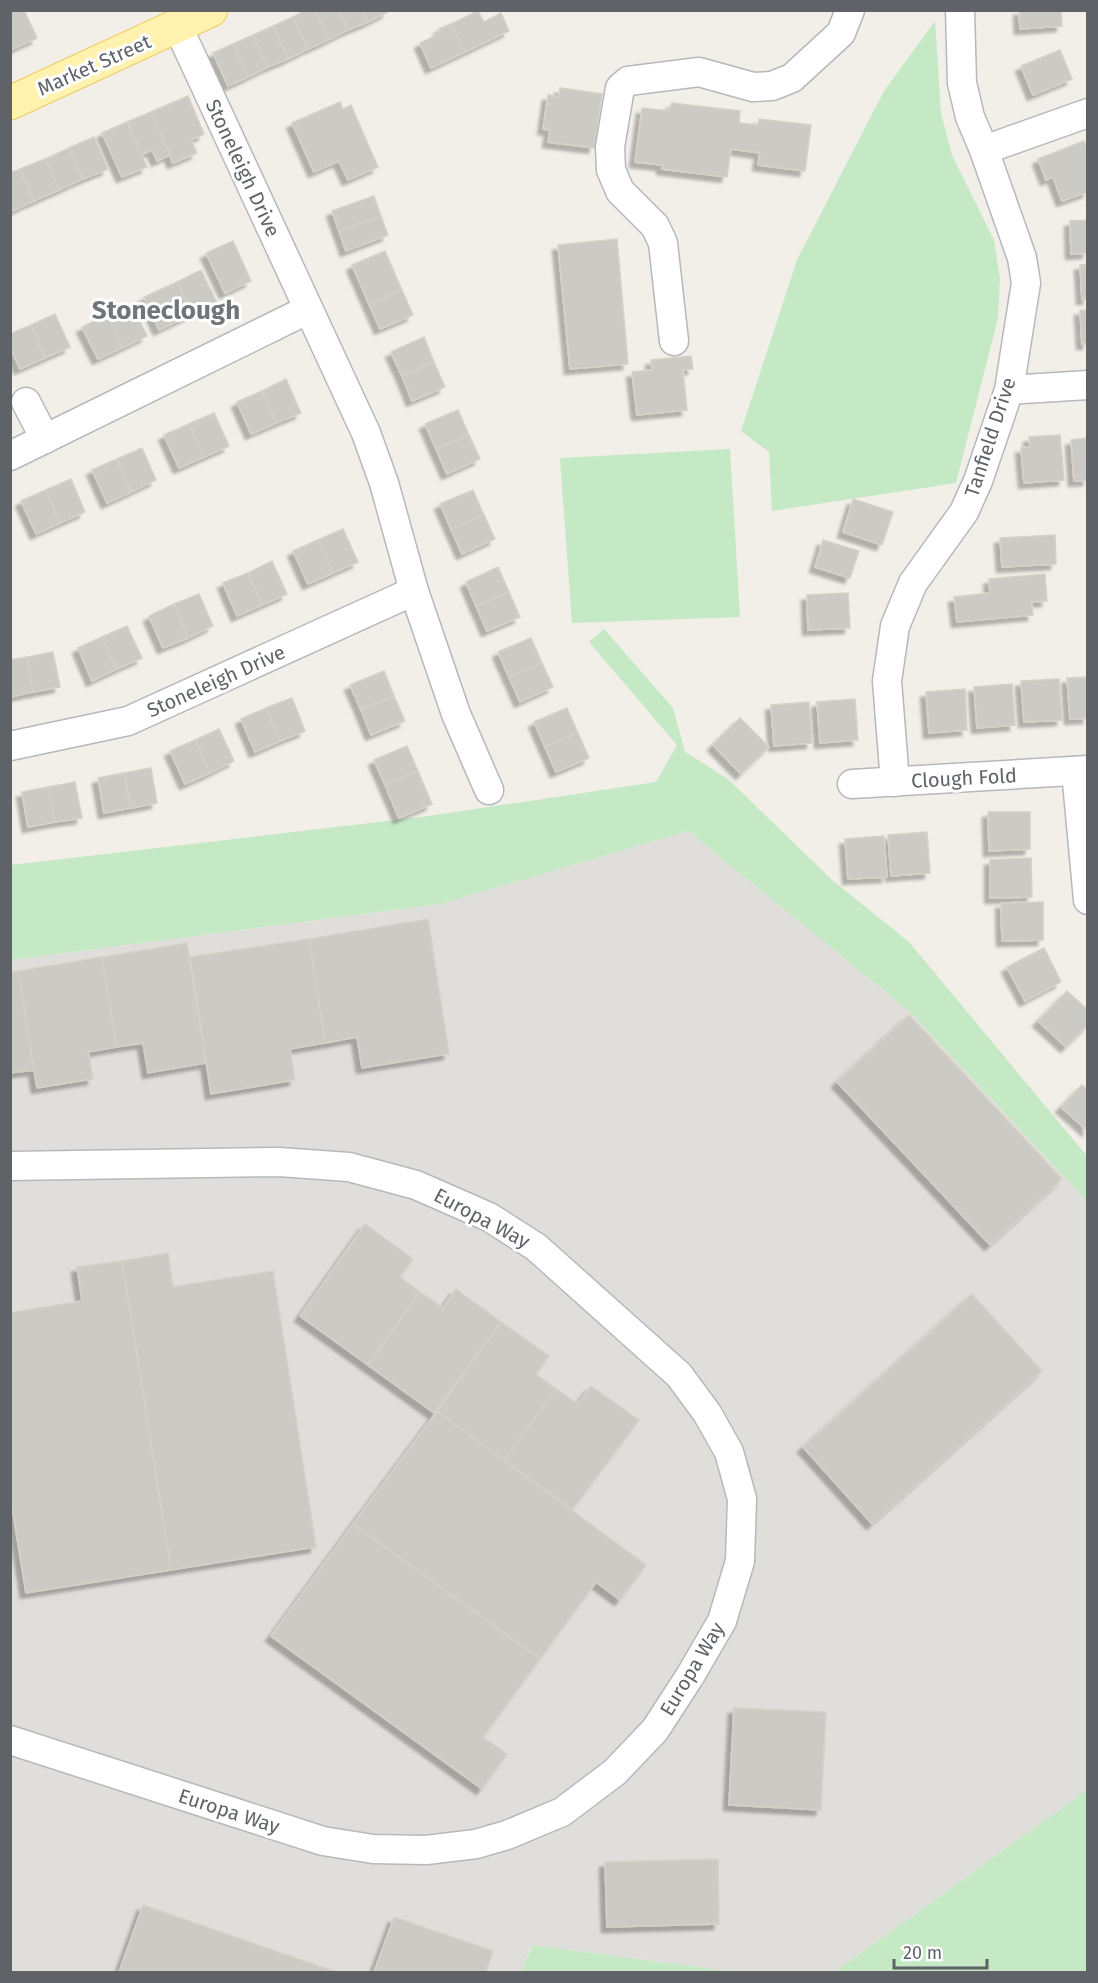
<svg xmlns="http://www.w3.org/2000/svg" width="1098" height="1983" font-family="'Fira Sans',sans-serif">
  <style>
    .industrial { fill: #e0deda }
    .green { fill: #c5e8c5 }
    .building { fill: #cccac5; stroke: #d6d1c6; stroke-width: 1.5; filter: url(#shadow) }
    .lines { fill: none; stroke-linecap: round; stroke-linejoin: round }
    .street-casing { stroke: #b5b8bc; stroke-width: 31 }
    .primary-casing { stroke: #f2c960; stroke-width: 35 }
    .street { stroke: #fff; stroke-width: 28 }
    .primary { stroke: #fff2af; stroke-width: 33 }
    .labels { text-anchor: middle; stroke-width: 6; stroke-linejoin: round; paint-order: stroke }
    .street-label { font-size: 20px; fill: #5f6368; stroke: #fff }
    .district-label { font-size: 26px; font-weight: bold; fill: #70757a; stroke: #fff }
  </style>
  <defs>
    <filter id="shadow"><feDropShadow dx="-5.5" dy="5.5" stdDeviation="1.5" flood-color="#0004"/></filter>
  </defs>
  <rect width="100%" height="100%" fill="#f1efe8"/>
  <!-- industrial -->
  <polygon class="industrial" points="688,831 909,1011 1087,1201 1087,1790 835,1972 735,1972 531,1945 522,1972 11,1972 10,960 441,904"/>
  <!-- green -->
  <g class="green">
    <polygon points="935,21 941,113 952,155 994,240 1000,279 998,318 956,483 772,511 769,452 741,431 797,260 884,91"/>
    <polygon points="730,449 740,617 572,623 560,458"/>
    <polygon points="604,629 673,708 685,752 728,779 832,880 909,942 1087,1156 1087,1201 909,1011 688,831 441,904 11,960 11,865 422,817 656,782 677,745 589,642"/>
    <polygon points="1087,1790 1087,1972 835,1972"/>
    <polygon points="532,1945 735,1972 522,1972"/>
  </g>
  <!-- building -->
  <g class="building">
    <polygon points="10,10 24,10 37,38 10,50"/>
    <polygon points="306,10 315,10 328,40 308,49 293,17"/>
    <polygon points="315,10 339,10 348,30 328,40"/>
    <polygon points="339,10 363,10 368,22 348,30"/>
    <polygon points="363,10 387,10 388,12 368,22"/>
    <polygon points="1019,10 1061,10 1062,26 1020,29"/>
    <polygon points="478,11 484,22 501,13 509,31 465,52 451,24"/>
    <polygon points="293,17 308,49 288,59 273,26"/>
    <polygon points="451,24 465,52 431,68 420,43 441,33 439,29"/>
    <polygon points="273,26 288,59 268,67 253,35"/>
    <polygon points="253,35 268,67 248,77 233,44"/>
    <polygon points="233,44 248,77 228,86 213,53"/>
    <polygon points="1060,50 1072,79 1033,95 1021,66"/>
    <polygon points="560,88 602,94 594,148 548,142 550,130 543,129 548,95 559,97"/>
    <polygon points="188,96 204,134 191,140 197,153 173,163 151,112"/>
    <polygon points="340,102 343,109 351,105 378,167 348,180 339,161 314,172 292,123"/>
    <polygon points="672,103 740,111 739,123 758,125 759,119 811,125 805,171 758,165 760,153 731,149 727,177 662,169 662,165 635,162 642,108 668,111"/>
    <polygon points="151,112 170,155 157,161 152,150 141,155 127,122"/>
    <polygon points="127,122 147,167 122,177 102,133"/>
    <polygon points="94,137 108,169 83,179 69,148"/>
    <polygon points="1084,141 1088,150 1088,192 1062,201 1053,177 1046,180 1038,159"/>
    <polygon points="69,148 83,179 59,190 45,159"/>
    <polygon points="45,159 59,190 34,201 20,169"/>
    <polygon points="20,169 34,201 10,212 10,173"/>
    <polygon points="374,196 381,216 339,231 332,211"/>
    <polygon points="381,216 388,235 346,251 339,231"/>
    <polygon points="1088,220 1088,253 1071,254 1070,221"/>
    <polygon points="617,239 628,364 570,369 558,245"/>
    <polygon points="233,241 251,281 225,293 206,253"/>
    <polygon points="385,251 402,290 369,304 352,265"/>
    <polygon points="1088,264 1088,299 1082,299 1080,265"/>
    <polygon points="201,270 217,303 192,314 177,282"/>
    <polygon points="177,282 192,314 159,330 144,297"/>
    <polygon points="402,290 413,315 380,329 369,304"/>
    <polygon points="131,304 147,336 122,348 107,315"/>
    <polygon points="1080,310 1088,310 1088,344 1082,344"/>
    <polygon points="55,314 70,347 45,358 31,325"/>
    <polygon points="107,315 122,348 98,359 82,327"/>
    <polygon points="31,325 45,358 20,369 10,347 10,334"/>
    <polygon points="424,337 434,362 402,376 391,352"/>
    <polygon points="691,356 693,369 683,370 687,410 637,415 632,372 652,370 651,360"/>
    <polygon points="434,362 445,387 412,401 402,376"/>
    <polygon points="286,379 301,413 276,423 262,391"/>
    <polygon points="262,391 276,423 251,434 237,402"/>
    <polygon points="458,410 469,435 436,449 425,424"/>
    <polygon points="214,413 229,446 204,457 189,424"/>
    <polygon points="189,424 204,457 179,468 164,435"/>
    <polygon points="469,435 480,459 447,474 436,449"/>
    <polygon points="1060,435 1064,480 1024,483 1021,448 1030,447 1029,437"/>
    <polygon points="1088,438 1088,480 1074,481 1071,440"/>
    <polygon points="142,448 156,480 131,492 117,459"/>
    <polygon points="117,459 131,492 107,503 92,470"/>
    <polygon points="71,479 85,512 60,523 46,490"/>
    <polygon points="46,490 60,523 36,534 21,501"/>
    <polygon points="473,490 484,515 451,529 440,504"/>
    <polygon points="853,499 893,512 882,545 843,532"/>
    <polygon points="484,515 495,539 462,554 451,529"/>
    <polygon points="343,529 358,562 333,573 318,540"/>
    <polygon points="1055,535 1056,564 1002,567 1000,538"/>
    <polygon points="318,540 333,573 308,584 293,551"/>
    <polygon points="823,540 859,551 850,578 815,567"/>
    <polygon points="272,561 287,594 262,605 248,573"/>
    <polygon points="498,567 509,592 476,606 466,582"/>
    <polygon points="248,573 262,605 237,616 223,583"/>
    <polygon points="1045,574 1047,601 1032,602 1033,615 957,622 954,597 990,593 989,579"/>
    <polygon points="509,592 520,617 487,631 476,606"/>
    <polygon points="848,593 850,628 808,630 807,595"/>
    <polygon points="199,594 213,626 188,638 174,604"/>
    <polygon points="174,604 188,638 163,648 149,616"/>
    <polygon points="127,626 142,658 117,669 102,637"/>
    <polygon points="102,637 117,669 92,681 78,648"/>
    <polygon points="531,638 542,663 509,677 498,652"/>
    <polygon points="53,652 60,687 33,692 27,657"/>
    <polygon points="27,657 33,692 10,697 10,660"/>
    <polygon points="542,663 553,687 520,702 509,677"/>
    <polygon points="384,671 394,696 361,710 350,685"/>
    <polygon points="1088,677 1088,718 1070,719 1067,678"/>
    <polygon points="1059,679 1062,720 1024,722 1021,681"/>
    <polygon points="1012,684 1015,725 977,728 974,687"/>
    <polygon points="965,689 967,730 929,733 926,692"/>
    <polygon points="394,696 405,721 371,735 361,710"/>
    <polygon points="292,698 305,731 280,741 266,708"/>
    <polygon points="855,699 858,740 820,743 817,702"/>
    <polygon points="809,702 812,743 774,746 771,705"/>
    <polygon points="266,708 280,741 255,752 241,719"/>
    <polygon points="567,708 578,733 545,747 534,722"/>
    <polygon points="740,718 769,747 741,774 713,745"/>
    <polygon points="219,729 234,761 210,773 195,740"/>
    <polygon points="578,733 589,758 556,772 545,747"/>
    <polygon points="195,740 210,773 185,784 170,751"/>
    <polygon points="407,746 418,771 385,785 374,760"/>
    <polygon points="151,768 157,803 131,808 124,773"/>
    <polygon points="418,771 432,804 399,818 385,785"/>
    <polygon points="124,773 131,808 104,813 98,778"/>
    <polygon points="75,782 82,818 55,822 48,787"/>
    <polygon points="48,787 55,822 28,827 22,792"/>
    <polygon points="988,812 1030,812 1030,849 989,851"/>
    <polygon points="927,832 930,873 891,876 888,835"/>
    <polygon points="884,836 887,877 848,879 845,839"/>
    <polygon points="1031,858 1032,897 990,898 990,860"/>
    <polygon points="1043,902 1043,940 1002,941 1001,903"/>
    <polygon points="428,919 449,1054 362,1068 357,1037 325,1043 309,939"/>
    <polygon points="309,939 325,1043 290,1049 295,1080 211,1094 190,957"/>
    <polygon points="187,943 206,1063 148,1073 143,1043 117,1047 102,957"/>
    <polygon points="1044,948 1061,982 1025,1001 1007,967"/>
    <polygon points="102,957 117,1047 88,1052 93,1079 37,1088 18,971"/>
    <polygon points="18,971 34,1070 10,1073 10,972"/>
    <polygon points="1067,991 1088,1010 1088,1025 1066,1047 1038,1021"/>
    <polygon points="909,1015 1062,1179 990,1245 837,1082"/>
    <polygon points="1082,1085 1088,1090 1088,1131 1061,1107"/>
    <polygon points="365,1224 413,1259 400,1277 420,1292 368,1365 300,1316"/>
    <polygon points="168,1253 173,1287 273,1271 316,1547 171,1570 122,1261"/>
    <polygon points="122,1261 171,1570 26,1593 10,1494 10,1313 82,1301 77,1267"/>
    <polygon points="456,1289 501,1322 434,1413 368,1365 420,1292 443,1308"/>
    <polygon points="972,1294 1042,1371 872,1524 803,1447"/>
    <polygon points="501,1322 549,1356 536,1374 556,1389 504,1460 437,1411"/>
    <polygon points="591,1386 639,1420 572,1510 504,1460 556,1389 578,1404"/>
    <polygon points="437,1411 646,1565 620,1600 596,1582 540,1659 353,1524"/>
    <polygon points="353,1524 540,1659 483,1737 507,1754 482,1789 271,1636"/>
    <polygon points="734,1708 826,1712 821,1810 729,1805"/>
    <polygon points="718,1859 719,1924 607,1927 605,1862"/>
    <polygon points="143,1905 336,1972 119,1972"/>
    <polygon points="394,1917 493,1951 486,1972 374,1972"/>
  </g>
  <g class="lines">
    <!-- street casing -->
    <g class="street-casing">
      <g id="street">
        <polyline points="178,27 366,433 384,483 414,591 456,714 489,790"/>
        <polyline points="984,150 1088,113"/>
        <polyline points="674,341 663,243 655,226 620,191 611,170 610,147 620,88 628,81 699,72 753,87 772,86 792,78 841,33 850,10"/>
        <polyline points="1009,390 1088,385"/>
        <polyline points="26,402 45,439"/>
        <polyline points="10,456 307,310"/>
        <polyline points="10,746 128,721 414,591"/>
        <polyline points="1076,771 1088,900"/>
        <polyline points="895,782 887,681 895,626 913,583 964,512 978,481 1009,390 1026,283 1022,258 984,150 970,117 962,83 960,10"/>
        <polyline points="852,784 1088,770"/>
        <polyline points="10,1166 279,1162 349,1167 416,1185 489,1217 536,1247 679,1375 707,1413 729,1452 742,1499 740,1561 722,1621 690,1676 655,1730 615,1772 562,1812 507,1835 476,1844 426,1850 373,1849 323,1841 10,1740"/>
      </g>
    </g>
    <!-- primary casing -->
    <g class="primary-casing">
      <polyline id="primary" points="10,103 211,10"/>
    </g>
    <!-- street -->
    <use href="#street" class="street"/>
    <!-- primary -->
    <use href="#primary" class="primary"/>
  </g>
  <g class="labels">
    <!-- street labels -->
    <g class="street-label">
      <text transform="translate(94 65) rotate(-24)" y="7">Market Street</text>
      <text transform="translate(243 168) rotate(65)" y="7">Stoneleigh Drive</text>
      <text transform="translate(990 437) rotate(-72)" y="7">Tanfield Drive</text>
      <text transform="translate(216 681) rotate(-24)" y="7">Stoneleigh Drive</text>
      <text transform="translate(964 778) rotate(-3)" y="7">Clough Fold</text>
      <text transform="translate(482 1218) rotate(28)" y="7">Europa Way</text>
      <text transform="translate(692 1669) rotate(-59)" y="7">Europa Way</text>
      <text transform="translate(229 1811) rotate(18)" y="7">Europa Way</text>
    </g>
    <!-- district labels -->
    <g class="district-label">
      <text x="166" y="319">Stoneclough</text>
    </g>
  </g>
  <!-- border -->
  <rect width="1098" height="1983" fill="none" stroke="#5f6368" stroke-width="24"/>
  <!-- scale -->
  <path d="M894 1959v9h93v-9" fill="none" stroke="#5f6368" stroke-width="3"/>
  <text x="903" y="1959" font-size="18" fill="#5f6368" stroke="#ffffff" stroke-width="4.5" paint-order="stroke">20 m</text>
</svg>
